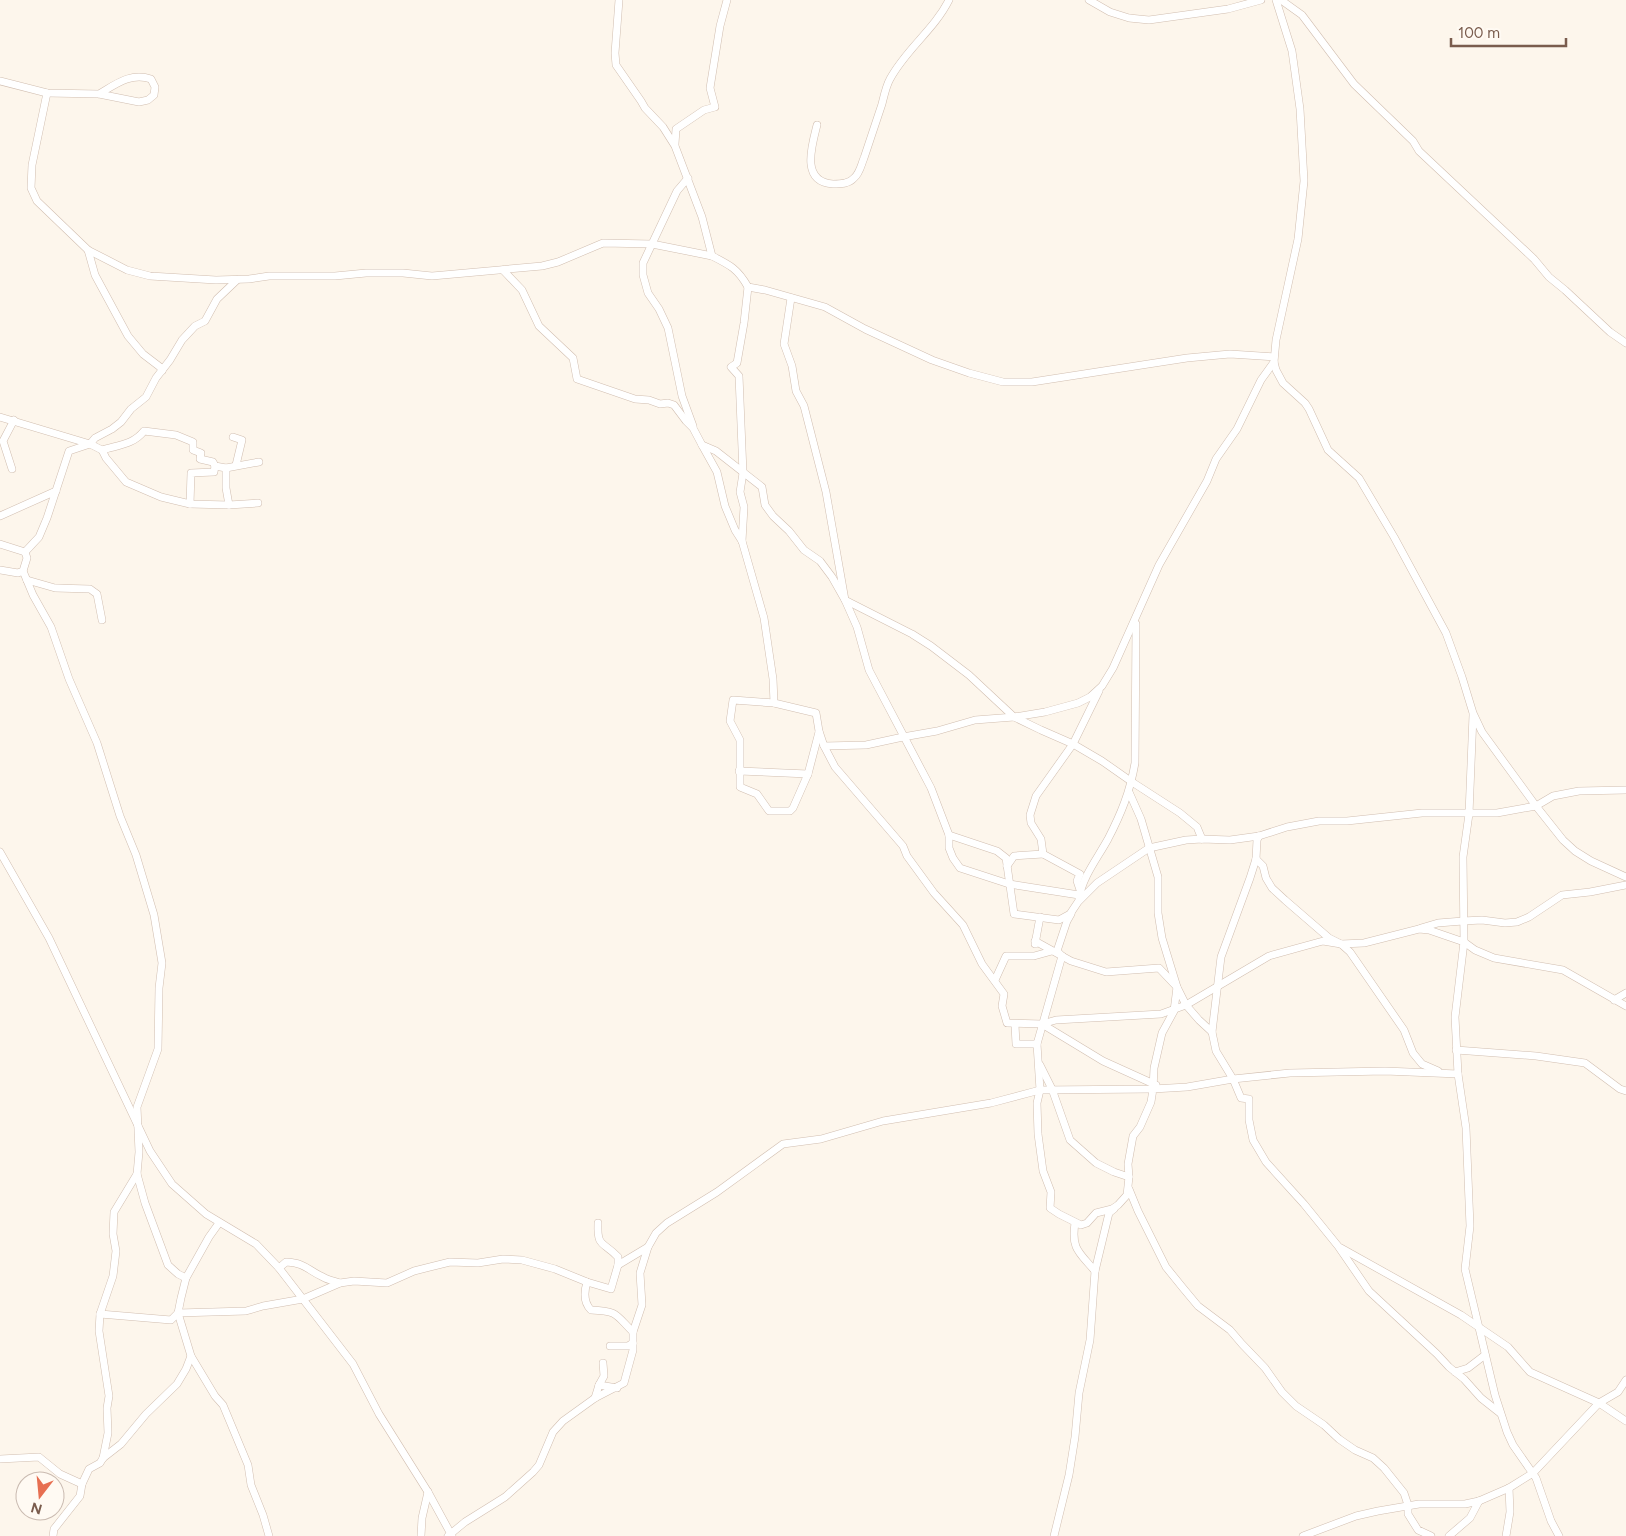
<svg xmlns="http://www.w3.org/2000/svg" width="1626" height="1536" font-family="Figtree,sans-serif">
  <style>
    .lines { fill: none; stroke-linecap: round; stroke-linejoin: round }
    .minor-casing { stroke: #d1beb0; stroke-width: 8 }
    .minor { stroke: #fff; stroke-width: 7 }
  </style>
  <rect width="100%" height="100%" fill="#fdf6ec"/>
  <g class="lines">
    <!-- minor casing -->
    <g class="minor-casing">
      <g id="minor">
        <path d="M619 0 615 53 616 65 641 101 645 108 663 127 675 146 702 217 712 256C730 265 738 269 748 287L765 290 825 307 865 329 932 360 969 373 1003 382H1032L1187 358 1230 354 1274 357"/>
        <polyline points="1089,0 1110,12 1129,18 1149,20 1228,9 1261,0"/>
        <polyline points="1276,0 1292,51 1300,109 1304,181 1298,239 1276,340 1274,362 1276,370 1283,383 1305,403 1309,409 1328,450 1359,478 1394,537 1446,633 1462,677 1473,713 1482,732 1536,806 1563,840 1575,851 1591,861 1626,877"/>
        <polyline points="1281,0 1302,15 1354,84 1413,141 1419,151 1534,259 1549,277 1565,290 1610,332 1626,343"/>
        <path d="M0 81 47 93 99 94 139 102 148 100 154 95 155 87 151 79C131 72 116 84 99 94"/>
        <polyline points="47,93 32,165 31,188 37,201 88,250 127,270 150,276 216,280 249,279 269,276 335,276 366,273 403,273 432,276 542,266 558,262 603,243 652,244 712,256"/>
        <path d="M817 125C812 145 800 182 833 184 840 184 849 184 854 178 860 173 861 165 864 158 870 140 876 122 882 104 884 96 886 86 890 79 906 49 934 30 949 0"/>
        <polyline points="675,144 676,129 704,110 715,107 710,88 720,26 727,0"/>
        <polyline points="688,178 677,191 643,263 643,275 648,293 659,309 668,328 682,396 693,426"/>
        <polyline points="88,250 95,275 128,336 143,354 160,367 162,371"/>
        <polyline points="503,270 522,290 539,326 573,358 577,379 635,399 649,400 660,404 668,403 674,405 686,421 693,428 702,445 716,451 762,487 765,505 773,516 789,531 804,550 820,561 832,577 845,600 912,634 931,646 969,675 1014,717 1041,730 1073,744 1102,761 1132,782 1180,813 1197,827 1202,839"/>
        <polyline points="791,298 784,344 792,366 796,391 804,406 826,492 845,600 857,627 869,670 931,788 949,835 949,848 953,858 960,868 1009,884 1079,895"/>
        <polyline points="0,417 90,444 102,450 106,458 126,482 161,497 190,504 229,505 258,503"/>
        <polyline points="233,437 242,440 236,465"/>
        <polyline points="702,445 717,472 725,506 735,530 742,541 764,618 773,679 774,703 816,713 819,731 824,746 866,745 903,737 937,731 975,720 1014,717 1045,712 1078,703 1090,697 1102,686 1113,668 1159,565 1207,481 1216,459 1237,429 1261,380 1274,362"/>
        <path d="M102 450C118 445 133 445 144 431L176 435 193 442V450L201 453 200 459 213 462 215 466 226 468 259 462"/>
        <polyline points="226,468 226,488 229,505"/>
        <polyline points="12,469 3,441 14,420"/>
        <polyline points="190,504 191,473 214,472 215,466"/>
        <polyline points="0,516 56,491"/>
        <polyline points="742,541 744,507 740,492 743,473 739,376 731,367 737,363 744,323 748,287"/>
        <polyline points="0,544 25,552"/>
        <polyline points="25,552 39,537 47,518 69,451 90,444 95,438 112,429 121,422 131,409 146,397 156,378 170,360 182,340 195,326 205,321 217,299 237,280"/>
        <polyline points="0,570 18,573 23,571 27,558 25,552"/>
        <polyline points="23,571 33,595 51,627 69,679 97,743 120,816 136,855 154,915 162,963 159,988 158,1049 137,1107 139,1152 137,1174 145,1203 168,1265 178,1274 186,1278"/>
        <polyline points="27,580 55,588 90,589 97,594 102,620"/>
        <polyline points="774,703 733,700 730,721 740,740 740,787 757,794 769,811 790,811 793,808 808,774 819,732"/>
        <polyline points="1473,715 1469,814 1463,857 1464,942 1455,1017 1458,1074 1466,1128 1470,1226 1465,1269 1495,1395 1507,1432 1513,1445 1536,1478 1551,1521 1559,1536"/>
        <polyline points="824,746 835,767 903,846 907,856 934,893 963,925 982,964 1004,994 1002,1006 1007,1023 1042,1024 1056,1020 1161,1014 1186,1005 1269,956 1323,941 1341,944 1364,943 1419,929 1429,930 1464,942 1475,950 1494,958 1563,970 1626,1006"/>
        <polyline points="739,771 808,774"/>
        <polyline points="949,835 997,851 1006,858 1014,914 1059,920 1070,914 1078,902 1097,883 1149,848 1186,840 1202,839 1230,840 1259,836 1287,827 1319,821 1347,821 1422,813 1497,813 1536,806 1553,796 1579,791 1626,790"/>
        <polyline points="0,852 49,938 150,1151 172,1184 206,1214 256,1244 279,1268 353,1364 379,1414 428,1492 452,1536"/>
        <polyline points="1256,859 1263,866 1266,878 1272,888 1285,900 1329,938 1341,944 1350,952 1404,1030 1413,1053 1422,1064 1438,1071"/>
        <polyline points="1007,866 1014,856 1043,854"/>
        <polyline points="1080,890 1077,881 1080,874 1043,854 1041,839 1031,823 1030,815 1036,796 1073,744 1099,691"/>
        <path d="M1079 898C1083 876 1097 859 1108 839 1121 814 1130 792 1135 763L1136 624"/>
        <polyline points="1421,928 1438,923 1463,921 1482,920 1505,923 1517,922 1529,917 1562,895 1590,892 1626,885"/>
        <polyline points="1035,941 1071,961 1106,972 1159,968 1177,987 1186,1005 1199,1020 1212,1032 1216,1051 1233,1079 1241,1098 1249,1099 1249,1120 1253,1140 1266,1162 1304,1204 1338,1246 1369,1291 1437,1354 1449,1367 1464,1379 1481,1398 1500,1413"/>
        <polyline points="1035,944 1040,917"/>
        <polyline points="1062,956 1037,1044 1040,1090 1037,1103 1038,1134 1043,1171 1051,1192 1050,1208 1059,1214 1081,1225 1087,1223 1096,1213 1112,1209 1118,1205 1127,1195 1129,1177 1128,1164 1133,1136 1140,1127 1151,1102 1153,1089 1187,1087 1233,1079 1290,1073 1385,1071 1458,1074"/>
        <polyline points="1062,956 1057,951 1067,921 1071,914"/>
        <polyline points="995,980 1006,956 1034,956 1052,951"/>
        <polyline points="1614,1000 1626,993"/>
        <polyline points="1042,1024 1103,1061 1156,1085"/>
        <polyline points="1015,1025 1016,1044 1037,1044"/>
        <polyline points="1212,1032 1221,957 1250,878 1256,859 1257,840 1259,836"/>
        <polyline points="1456,1050 1536,1056 1585,1063 1620,1089 1626,1091"/>
        <polyline points="1040,1065 1052,1089 1070,1140 1096,1163 1114,1172 1129,1177"/>
        <polyline points="1129,1189 1138,1211 1166,1267 1183,1288 1198,1306 1230,1330 1242,1344 1265,1368 1282,1392 1296,1406 1324,1425 1339,1439 1355,1450 1373,1458 1384,1468 1404,1493 1408,1505 1408,1514 1418,1530 1431,1536"/>
        <path d="M598 1223C597 1248 603 1241 618 1257V1265"/>
        <path d="M1075 1223C1071 1249 1079 1252 1095 1271"/>
        <polyline points="1341,1248 1461,1315 1508,1347 1530,1372 1599,1403 1626,1421"/>
        <path d="M279 1268 286 1262C306 1263 307 1270 323 1277 328 1280 334 1281 340 1283"/>
        <polyline points="100,1314 171,1320 178,1313 246,1311 263,1306 303,1299 340,1283 354,1281 387,1283 414,1271 450,1262 478,1263 503,1259 522,1260 555,1269 587,1282 611,1289 618,1265 648,1247 656,1233 667,1223 717,1192 783,1144 821,1139 883,1121 991,1103 1040,1090 1153,1089 1154,1068 1162,1033 1174,1011 1177,987 1162,938 1158,913 1158,877 1141,819 1129,792"/>
        <polyline points="633,1332 642,1305 640,1273 648,1247"/>
        <polyline points="610,1346 628,1346 633,1343"/>
        <polyline points="191,1356 215,1396 223,1405 248,1465 251,1485 263,1515 269,1536"/>
        <polyline points="1455,1372 1468,1368 1485,1355"/>
        <polyline points="599,1385 604,1376 603,1363"/>
        <polyline points="595,1398 599,1385 617,1388"/>
        <polyline points="103,1458 108,1433 107,1408 109,1396 99,1331 100,1314 113,1276 116,1251 113,1234 114,1212 137,1174"/>
        <polyline points="0,1459 39,1457 60,1474 82,1484"/>
        <polyline points="53,1536 54,1529 80,1496 82,1484 89,1469 100,1463 103,1458 121,1444 146,1414 177,1384 186,1369 191,1356 178,1313 181,1298 186,1278 209,1237 219,1223"/>
        <polyline points="421,1536 422,1518 428,1492"/>
        <path d="M448 1536 465 1522 505 1497 533 1472 539 1465 553 1432 563 1421 595 1398 624 1383 633 1350V1332C615 1314 618 1311 591 1310 584 1303 584 1292 587 1282"/>
        <polyline points="1054,1536 1069,1475 1075,1437 1079,1393 1090,1340 1095,1271 1109,1213 1114,1209"/>
        <polyline points="1303,1536 1356,1516 1378,1511 1419,1504 1465,1504 1479,1501 1509,1488 1533,1473 1599,1403 1618,1392 1626,1380"/>
        <polyline points="1449,1536 1470,1518 1479,1501"/>
        <polyline points="1506,1536 1510,1512 1509,1488"/>
      </g>
    </g>
    <!-- minor -->
    <use href="#minor" class="minor"/>
  </g>
  <!-- north arrow -->
  <g transform="translate(40 1496) rotate(196)"><circle r="24" fill="#fffaf3" stroke="#cabbb1"/>
  <path d="M0-4L9 19L0 12L-9 19Z" fill="#e76f51"/>
  <text y="-8" font-size="14" font-weight="bold" text-anchor="middle" fill="#7a5c4d">N</text>
  </g>
  <!-- scale -->
  <path d="M1451 38v8h115v-8" fill="none" stroke="#7a5c4d" stroke-width="2.5"/>
  <text x="1458" y="38" font-size="15" fill="#7a5c4d" stroke="#fffaf3" stroke-width="4" paint-order="stroke">100 m</text>
</svg>
